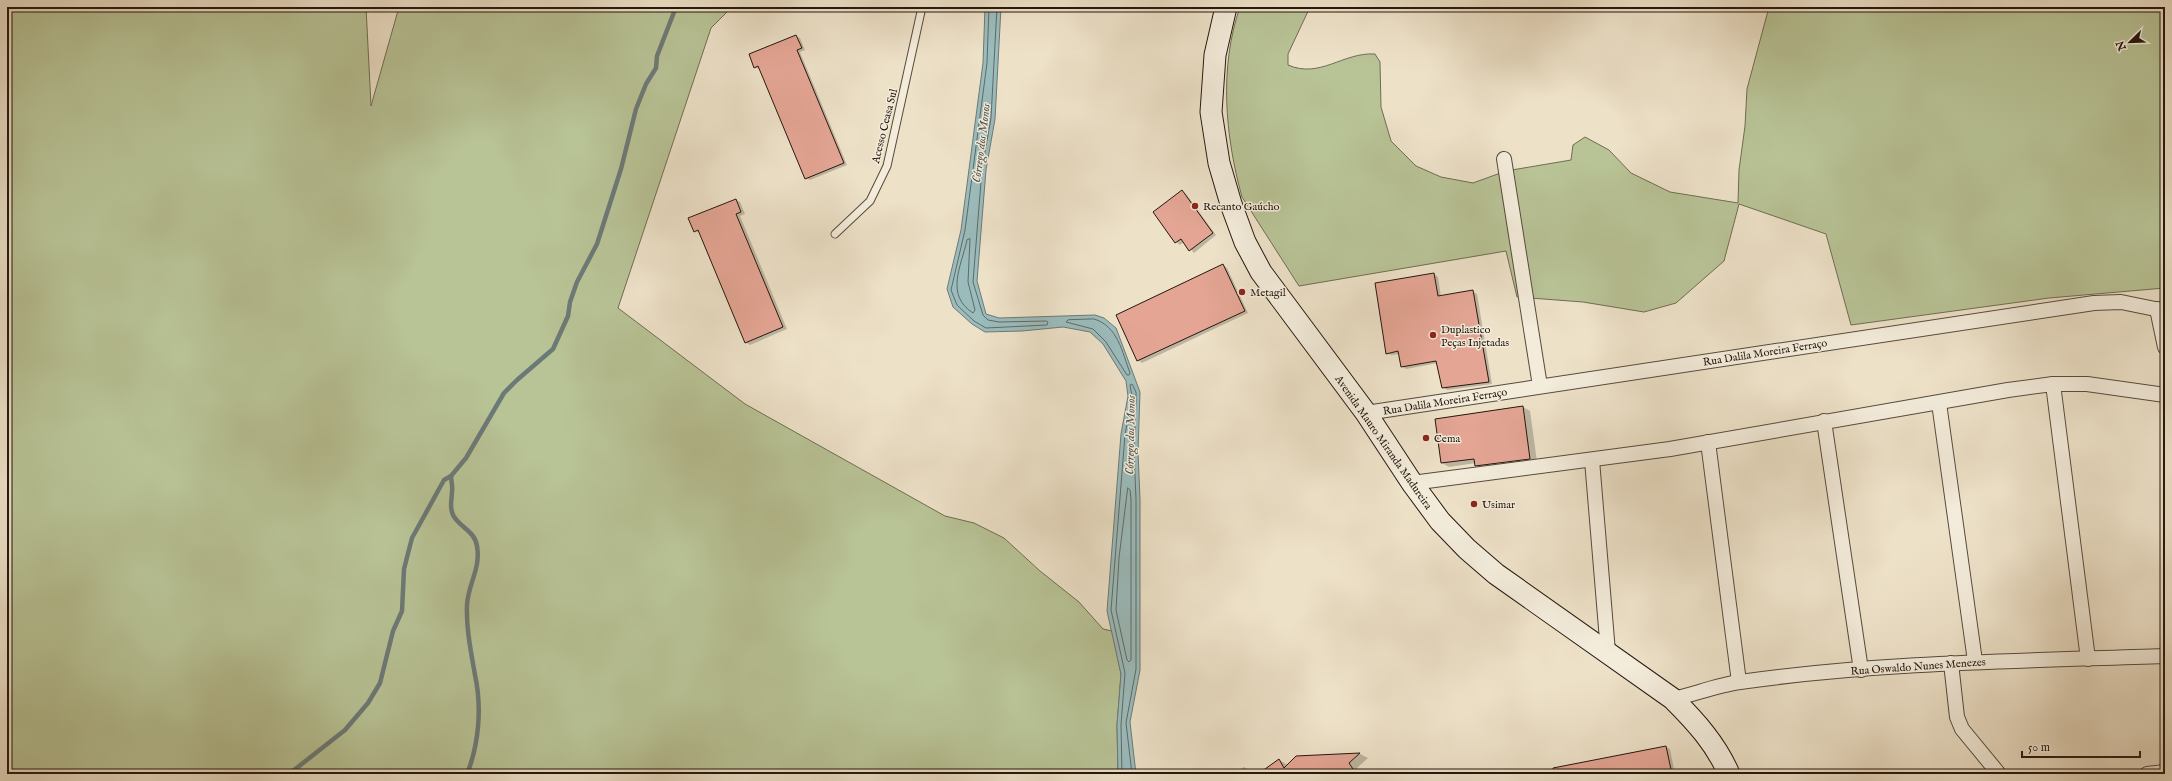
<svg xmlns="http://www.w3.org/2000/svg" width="2172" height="781" font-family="'IM FELL English',serif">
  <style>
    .green { fill: #b8c396; stroke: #6e6d52 }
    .water { fill: #9bbcbd; stroke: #6c7a77 }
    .shadow { fill: #0003 }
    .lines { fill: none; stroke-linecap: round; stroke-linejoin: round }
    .shore { stroke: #606a66; stroke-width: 1 }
    .stream { stroke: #6c7a77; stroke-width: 4.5 }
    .building { fill: #e4a594; stroke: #25170e }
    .service-casing { stroke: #574a3c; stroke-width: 9 }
    .minor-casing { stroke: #574a3c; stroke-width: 16 }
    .secondary-casing { stroke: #25170e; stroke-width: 23 }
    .service { stroke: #f3ecdb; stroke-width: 7 }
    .minor { stroke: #f3ecdb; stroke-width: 14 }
    .secondary { stroke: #f3ecdb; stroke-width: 21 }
    .poi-dot { fill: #8f2418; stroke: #f3ecdb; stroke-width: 1.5 }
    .labels { text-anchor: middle; stroke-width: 3; stroke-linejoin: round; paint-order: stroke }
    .street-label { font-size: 11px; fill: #25170e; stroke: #f3ecdb }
    .poi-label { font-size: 11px; fill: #25170e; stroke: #f3ecdb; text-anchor: start }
    .water-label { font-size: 12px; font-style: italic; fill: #4e514b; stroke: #f3ecdb }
  </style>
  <rect width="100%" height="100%" fill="#ede1c8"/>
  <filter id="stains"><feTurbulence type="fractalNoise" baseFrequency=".005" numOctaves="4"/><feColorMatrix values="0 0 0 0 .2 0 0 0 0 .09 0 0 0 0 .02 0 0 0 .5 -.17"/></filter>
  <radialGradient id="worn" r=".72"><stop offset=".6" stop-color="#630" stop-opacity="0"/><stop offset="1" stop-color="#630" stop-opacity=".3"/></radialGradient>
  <!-- green -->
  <g class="green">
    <polygon points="7,7 366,7 371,106 399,7 732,7 711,28 618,308 745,404 945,516 974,523 1004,538 1040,571 1079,602 1103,629 1112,631 1121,674 1117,725 1118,774 7,774"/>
    <path d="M1240 7H1310L1288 54V65C1320 79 1343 52 1375 54L1380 62 1381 107 1391 141 1416 166 1441 177 1473 183 1506 171 1571 160 1573 145 1585 137 1609 150 1631 173 1670 192 1738 203 1739 170 1745 126 1747 89 1769 7H2165V288L2049 298 1851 325 1826 234 1739 204 1724 261 1676 303 1644 312 1583 302 1517 297 1506 251 1299 286 1242 197C1225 136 1219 67 1240 7Z"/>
  </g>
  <!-- water -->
  <polygon class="water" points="985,7 1001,7 995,119 986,170 977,281 986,314 999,318 1095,315 1104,318 1116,328 1140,392 1138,452 1140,499 1140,670 1130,722 1136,774 1118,774 1117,725 1121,674 1107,611 1121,434 1128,396 1126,381 1103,344 1090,332 1063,327 1022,331 985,332 972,324 953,307 947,289 961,230 983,63"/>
  <!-- shadow -->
  <g class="shadow">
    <polygon points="796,36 800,38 805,50 800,52 847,165 810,180 806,178 761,69 755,68 750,55"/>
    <polygon points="1182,191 1186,194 1216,235 1194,253 1184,242 1180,245 1176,242"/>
    <polygon points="736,200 740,202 745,214 740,216 787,329 750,345 745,342 700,233 695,231"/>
    <polygon points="1223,265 1227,268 1248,313 1142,363 1138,360"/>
    <polygon points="1434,274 1438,277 1441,297 1472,291 1477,294 1492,384 1447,390 1443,387 1438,363 1406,369 1402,366 1400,354 1391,355 1387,353"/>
    <polygon points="1523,407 1530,411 1537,462 1483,470 1476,465 1476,463 1449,467 1442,463"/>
    <polygon points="1666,747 1670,749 1675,774 1529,774"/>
    <polygon points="1360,754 1368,758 1357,768 1361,774 1259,774 1279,760 1288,765 1297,757"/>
    <polygon points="1244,767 1253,772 1254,774 1233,774"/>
  </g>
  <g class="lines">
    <!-- shore -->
    <g class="shore">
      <polyline points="989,7 987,63 965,230 951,290 957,305 974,321 986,328 1047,325 1048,322 1046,321 999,322 988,320 983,315 973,282 982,169 991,118 997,7"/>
      <path d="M970 239 968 282 975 310 973 313C945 295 961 267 967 240Z"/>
      <path d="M1094 319C1118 326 1122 352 1130 373L1129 375H1127L1106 342 1093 329 1066 322 1068 320Z"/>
      <polygon points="1128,488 1130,490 1131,499 1131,660 1129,662 1127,660 1116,610 1119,558"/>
      <polyline points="1122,774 1121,725 1125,673 1111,610 1125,435 1132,396 1130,385 1132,384 1136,392 1136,401 1134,452 1136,499 1136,669 1126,723 1132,774"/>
    </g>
    <!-- stream -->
    <g class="stream">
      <path d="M451 476C451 481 453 487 452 491 452 500 449 507 453 515 459 527 475 531 477 546 481 569 468 584 467 605 466 628 471 652 475 675 482 707 479 744 467 774"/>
      <polyline points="289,774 345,730 368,703 380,683 393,631 402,611 404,569 412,538 444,480 451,476 466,458 504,393 517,380 553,349 568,316 570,302 577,282 597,244 621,169 636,109 646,84 656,68 657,56 676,7"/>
    </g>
  </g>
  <!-- building -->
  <g class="building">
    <polygon points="796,35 802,48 797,50 844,163 805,179 758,66 754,68 749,54"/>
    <polygon points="1182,190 1213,233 1189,251 1181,239 1175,243 1153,212"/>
    <polygon points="736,199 741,212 736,214 783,327 745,343 698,230 694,232 688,218"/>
    <polygon points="1223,264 1245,311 1137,361 1116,315"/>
    <polygon points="1434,273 1438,296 1473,290 1489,382 1442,388 1436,361 1401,367 1398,351 1386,354 1375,283"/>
    <polygon points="1523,406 1530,459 1475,466 1474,459 1441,463 1435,419"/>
    <polygon points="1666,746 1672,774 1554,774 1553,768"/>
    <polygon points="1360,753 1349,763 1353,769 1347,774 1258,774 1279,759 1284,768 1296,756"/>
  </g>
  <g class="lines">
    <!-- service casing -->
    <g class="service-casing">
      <polyline id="service" points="835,234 870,201 887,166 922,7"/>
    </g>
    <!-- minor casing -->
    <g class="minor-casing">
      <g id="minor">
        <polyline points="1504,159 1540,386"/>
        <polyline points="2157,309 2165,347"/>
        <polyline points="2053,384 2088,659"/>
        <polyline points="1939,403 1975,661"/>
        <polyline points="1366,413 2094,303 2121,302 2165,311"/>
        <polyline points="1824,421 1861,670"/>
        <polyline points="1708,442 1739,682"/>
        <polyline points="1592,460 1608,652"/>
        <polyline points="1412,483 1670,449 2008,390 2053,384 2087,384 2165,395"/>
        <polyline points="1951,663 1957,717 1962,729 1999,774"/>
        <path d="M1673 699C1695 694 1718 685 1740 682 1881 662 2023 661 2165 656"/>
        <polyline points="2147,774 2165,772"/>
      </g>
    </g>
    <!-- secondary casing -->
    <g class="secondary-casing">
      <path id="secondary" d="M1226 7 1215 55 1211 112 1219 163 1231 204 1245 242 1261 272 1366 413 1412 483 1440 521 1467 549 1496 574 1673 699C1696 722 1716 744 1729 774"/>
    </g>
    <!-- service -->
    <use href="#service" class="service"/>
    <!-- minor -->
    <use href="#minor" class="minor"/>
    <!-- secondary -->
    <use href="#secondary" class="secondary"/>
  </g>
  <!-- markers -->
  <g class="poi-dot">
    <circle cx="1195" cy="206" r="4"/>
    <circle cx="1242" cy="292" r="4"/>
    <circle cx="1433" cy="335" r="4"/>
    <circle cx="1426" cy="438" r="4"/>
    <circle cx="1474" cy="504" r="4"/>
  </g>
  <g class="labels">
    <!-- street labels -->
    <g class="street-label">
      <text transform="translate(884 126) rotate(-76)" y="4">Acesso Ceasa Sul</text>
      <text transform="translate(1765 352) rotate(-9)" y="4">Rua Dalila Moreira Ferraço</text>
      <text transform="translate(1445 401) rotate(-9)" y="4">Rua Dalila Moreira Ferraço</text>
      <text transform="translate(1384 442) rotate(55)" y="4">Avenida Mauro Miranda Madureira</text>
      <text transform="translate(1918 666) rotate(-4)" y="4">Rua Oswaldo Nunes Menezes</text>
    </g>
    <!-- poi labels -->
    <g class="poi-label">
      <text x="1203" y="210">Recanto Gaúcho</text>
      <text x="1250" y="296">Metagil</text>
      <text x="1441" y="333">Duplastico<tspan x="1441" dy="13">Peças Injetadas</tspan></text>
      <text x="1434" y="442">Cema</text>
      <text x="1482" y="508">Usimar</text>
    </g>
    <!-- water labels -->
    <g class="water-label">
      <text transform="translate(981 143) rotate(-83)" y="4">Córrego dos Monos</text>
      <text transform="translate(1130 435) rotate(-89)" y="4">Córrego dos Monos</text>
    </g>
  </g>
  <!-- margin -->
  <rect width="2172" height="781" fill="none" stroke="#ede1c8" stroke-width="24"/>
  <rect x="8" y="8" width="2156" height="765" fill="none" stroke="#25170e" stroke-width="2"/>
  <rect x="12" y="12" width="2148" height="757" fill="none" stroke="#25170e"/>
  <!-- north arrow -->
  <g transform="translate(2130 42) rotate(247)" stroke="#f3ecdb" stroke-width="3" paint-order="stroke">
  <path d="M0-3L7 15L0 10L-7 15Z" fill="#25170e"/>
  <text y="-6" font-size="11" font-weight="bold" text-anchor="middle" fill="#25170e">N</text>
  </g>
  <!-- scale -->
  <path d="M2022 751v6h118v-6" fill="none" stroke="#25170e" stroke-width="2"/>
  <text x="2028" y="751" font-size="12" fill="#25170e" stroke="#f3ecdb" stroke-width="3" paint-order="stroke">50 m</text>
  <rect width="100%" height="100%" filter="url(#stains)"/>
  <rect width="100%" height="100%" fill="url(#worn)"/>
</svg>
